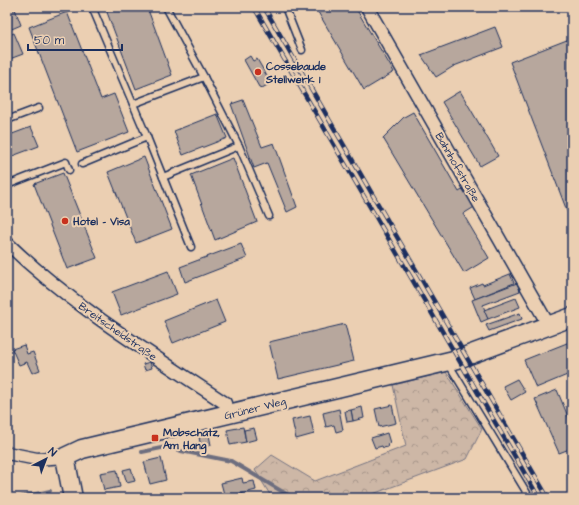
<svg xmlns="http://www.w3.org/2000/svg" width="579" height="505" font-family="'Architects Daughter',sans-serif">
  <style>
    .forest { fill: url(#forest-crowns); stroke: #747382 }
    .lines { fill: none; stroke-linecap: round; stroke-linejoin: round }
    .stream { stroke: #6d6e7f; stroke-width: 4 }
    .building { fill: #b7a79d; stroke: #1b2f5e }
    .lane-casing { stroke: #1b2f5e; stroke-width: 9 }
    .street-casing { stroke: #1b2f5e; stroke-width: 15 }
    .secondary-casing { stroke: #1b2f5e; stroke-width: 21 }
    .lane { stroke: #ebcfb2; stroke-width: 6 }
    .street { stroke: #ebcfb2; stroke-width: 12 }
    .secondary { stroke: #ebcfb2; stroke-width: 18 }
    .rail-casing { stroke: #1b2f5e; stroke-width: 4.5 }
    .rail { stroke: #ebcfb2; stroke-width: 3; stroke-dasharray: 9; stroke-linecap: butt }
    .poi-dot { fill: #c8321e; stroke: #ebcfb2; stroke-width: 1.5 }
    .labels { text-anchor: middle; stroke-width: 4; stroke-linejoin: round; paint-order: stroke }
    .poi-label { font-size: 11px; font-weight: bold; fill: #1b2f5e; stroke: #ebcfb2; text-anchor: start }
    .street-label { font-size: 11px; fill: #1b2f5e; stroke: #ebcfb2 }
  </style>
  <defs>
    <pattern id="forest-crowns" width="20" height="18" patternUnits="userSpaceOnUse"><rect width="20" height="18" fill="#cdb7a6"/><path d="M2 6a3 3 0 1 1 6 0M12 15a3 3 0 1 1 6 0" fill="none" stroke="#a6958a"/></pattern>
  </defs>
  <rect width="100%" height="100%" fill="#ebcfb2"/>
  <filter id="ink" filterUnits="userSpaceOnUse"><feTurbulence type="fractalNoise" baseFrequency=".025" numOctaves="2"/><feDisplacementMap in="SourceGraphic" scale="8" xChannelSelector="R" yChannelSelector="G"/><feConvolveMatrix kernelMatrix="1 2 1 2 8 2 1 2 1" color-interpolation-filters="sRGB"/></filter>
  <g filter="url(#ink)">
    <!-- forest -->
    <polygon class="forest" points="446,372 482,429 467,459 362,498 272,498 255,470 272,455 315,481 406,446 393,385"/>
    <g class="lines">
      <!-- stream -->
      <g class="stream">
        <polyline points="142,452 171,446 181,451 231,461 293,498"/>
        <polyline points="22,497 50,491"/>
      </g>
    </g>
    <!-- building -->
    <g class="building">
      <polygon points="105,7 147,7 172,75 136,89"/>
      <polygon points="326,7 355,7 394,72 364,90 318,12"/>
      <polygon points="15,9 21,25 7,31 7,12"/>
      <polygon points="67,12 101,99 114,94 129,132 77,152 29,27"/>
      <polygon points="495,27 503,47 454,66 436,77 421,55"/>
      <polygon points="14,33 23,54 7,60 7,36"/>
      <polygon points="572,38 572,224 510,62"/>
      <polygon points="250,56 253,61 257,59 271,83 262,88 259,87 244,60"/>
      <polygon points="460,91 498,156 480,166 442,102"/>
      <polygon points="243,100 262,147 274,143 297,207 287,212 267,163 254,168 231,104"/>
      <polygon points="413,112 459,192 465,188 476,206 463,214 489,258 464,273 383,138 404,117"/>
      <polygon points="217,114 227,138 183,155 174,131"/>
      <polygon points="31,127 39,146 7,158 7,136"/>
      <polygon points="144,157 172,229 136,243 108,172"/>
      <polygon points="233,158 257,222 215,240 191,175"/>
      <polygon points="63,173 97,258 67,269 34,184"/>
      <polygon points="241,244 247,258 185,282 180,267"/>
      <polygon points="168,271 177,294 121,315 112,292"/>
      <polygon points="510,274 514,283 475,299 470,288 482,283 483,285"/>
      <polygon points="517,283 520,291 483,305 488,319 481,322 472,300"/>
      <polygon points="516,298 520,307 488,319 484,310"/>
      <polygon points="216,300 225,322 173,343 164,321"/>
      <polygon points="520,313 522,319 489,331 486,325"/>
      <polygon points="345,324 354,361 278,379 269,342"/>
      <polygon points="572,341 572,373 536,388 524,360"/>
      <polygon points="24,345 27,354 33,352 40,370 32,373 27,362 19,365 12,349"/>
      <polygon points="150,362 152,368 145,370 143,364"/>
      <polygon points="517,379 525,392 511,400 503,386"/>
      <polygon points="557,390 572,426 572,448 559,453 535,399"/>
      <polygon points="392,405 396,423 379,427 375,409"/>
      <polygon points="362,407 364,418 353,421 351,410"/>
      <polygon points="339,409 343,430 336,432 334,425 326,427 323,413"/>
      <polygon points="351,410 353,421 347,422 345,411"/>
      <polygon points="310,416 314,434 296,439 292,420"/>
      <polygon points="243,427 246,442 230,445 227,430"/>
      <polygon points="254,428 257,439 246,442 244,430"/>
      <polygon points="387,433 390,443 387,444 388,447 383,448 382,446 375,448 371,438"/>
      <polygon points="209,435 211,445 201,448 199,437"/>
      <polygon points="161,458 166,480 150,484 144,462"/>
      <polygon points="131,468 135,481 127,483 123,470"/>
      <polygon points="117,470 120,487 104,490 100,473"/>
      <polygon points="242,478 243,483 254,481 256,490 225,498 221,483"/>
    </g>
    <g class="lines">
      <!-- lane casing -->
      <g class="lane-casing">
        <g id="lane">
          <polyline points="285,7 302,50"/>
          <polyline points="204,77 239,146 269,216"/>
          <polyline points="133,104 204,77 166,7"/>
          <polyline points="7,120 39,108"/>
          <polyline points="147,137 191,247"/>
          <polyline points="82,164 147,137 92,7"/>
          <polyline points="163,177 239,146"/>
          <polyline points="7,185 66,162 69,170"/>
          <polyline points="448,363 530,498"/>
        </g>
      </g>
      <!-- street casing -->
      <g class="street-casing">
        <g id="street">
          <polyline points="367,7 549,326"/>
          <path d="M7 243C72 306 150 353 225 403L228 414"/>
          <polyline points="7,453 37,459 65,457"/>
        </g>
      </g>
      <!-- secondary casing -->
      <g class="secondary-casing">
        <polyline id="secondary" points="73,498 65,457 82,449 458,359 572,317"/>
      </g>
      <!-- lane -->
      <use href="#lane" class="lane"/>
      <!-- street -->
      <use href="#street" class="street"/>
      <!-- secondary -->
      <use href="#secondary" class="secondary"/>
      <!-- rail casing -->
      <g class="rail-casing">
        <g id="rail">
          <polyline points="254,7 539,498"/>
          <polyline points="264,7 548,498"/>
        </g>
      </g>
      <!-- rail -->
      <use href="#rail" class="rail"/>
    </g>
  </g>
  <!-- markers -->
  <g class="poi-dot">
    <circle cx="258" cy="72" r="4"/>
    <circle cx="65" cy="221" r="4"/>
    <rect x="151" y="434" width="8" height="8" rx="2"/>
  </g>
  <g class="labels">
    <!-- poi labels -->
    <g class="poi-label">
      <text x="266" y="70">Cossebaude<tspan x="266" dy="13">Stellwerk 1</tspan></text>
      <text x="73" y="225">Hotel - Visa</text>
      <text x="163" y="436">Mobschatz,<tspan x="163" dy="13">Am Hang</tspan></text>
    </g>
    <!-- street labels -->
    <g class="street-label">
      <text transform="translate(458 167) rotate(60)" y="4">Bahnhofstraße</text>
      <text transform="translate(118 331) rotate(35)" y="4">Breitscheidstraße</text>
      <text transform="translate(255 408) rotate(-14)" y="4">Grüner Weg</text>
    </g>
  </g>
  <!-- margin -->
  <rect width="579" height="505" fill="none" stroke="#ebcfb2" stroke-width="24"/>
  <rect x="12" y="12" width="555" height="481" fill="none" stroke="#1b2f5e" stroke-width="1.5" filter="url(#ink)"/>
  <!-- north arrow -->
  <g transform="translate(46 459) rotate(42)" stroke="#ebcfb2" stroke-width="3" paint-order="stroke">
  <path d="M0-3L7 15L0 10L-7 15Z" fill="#1b2f5e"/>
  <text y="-6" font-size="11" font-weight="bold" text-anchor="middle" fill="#1b2f5e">N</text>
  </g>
  <!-- scale -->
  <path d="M28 44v6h94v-6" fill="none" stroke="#1b2f5e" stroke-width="2"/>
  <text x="34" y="44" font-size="12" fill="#1b2f5e" stroke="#ebcfb2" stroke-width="3" paint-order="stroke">50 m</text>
</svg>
